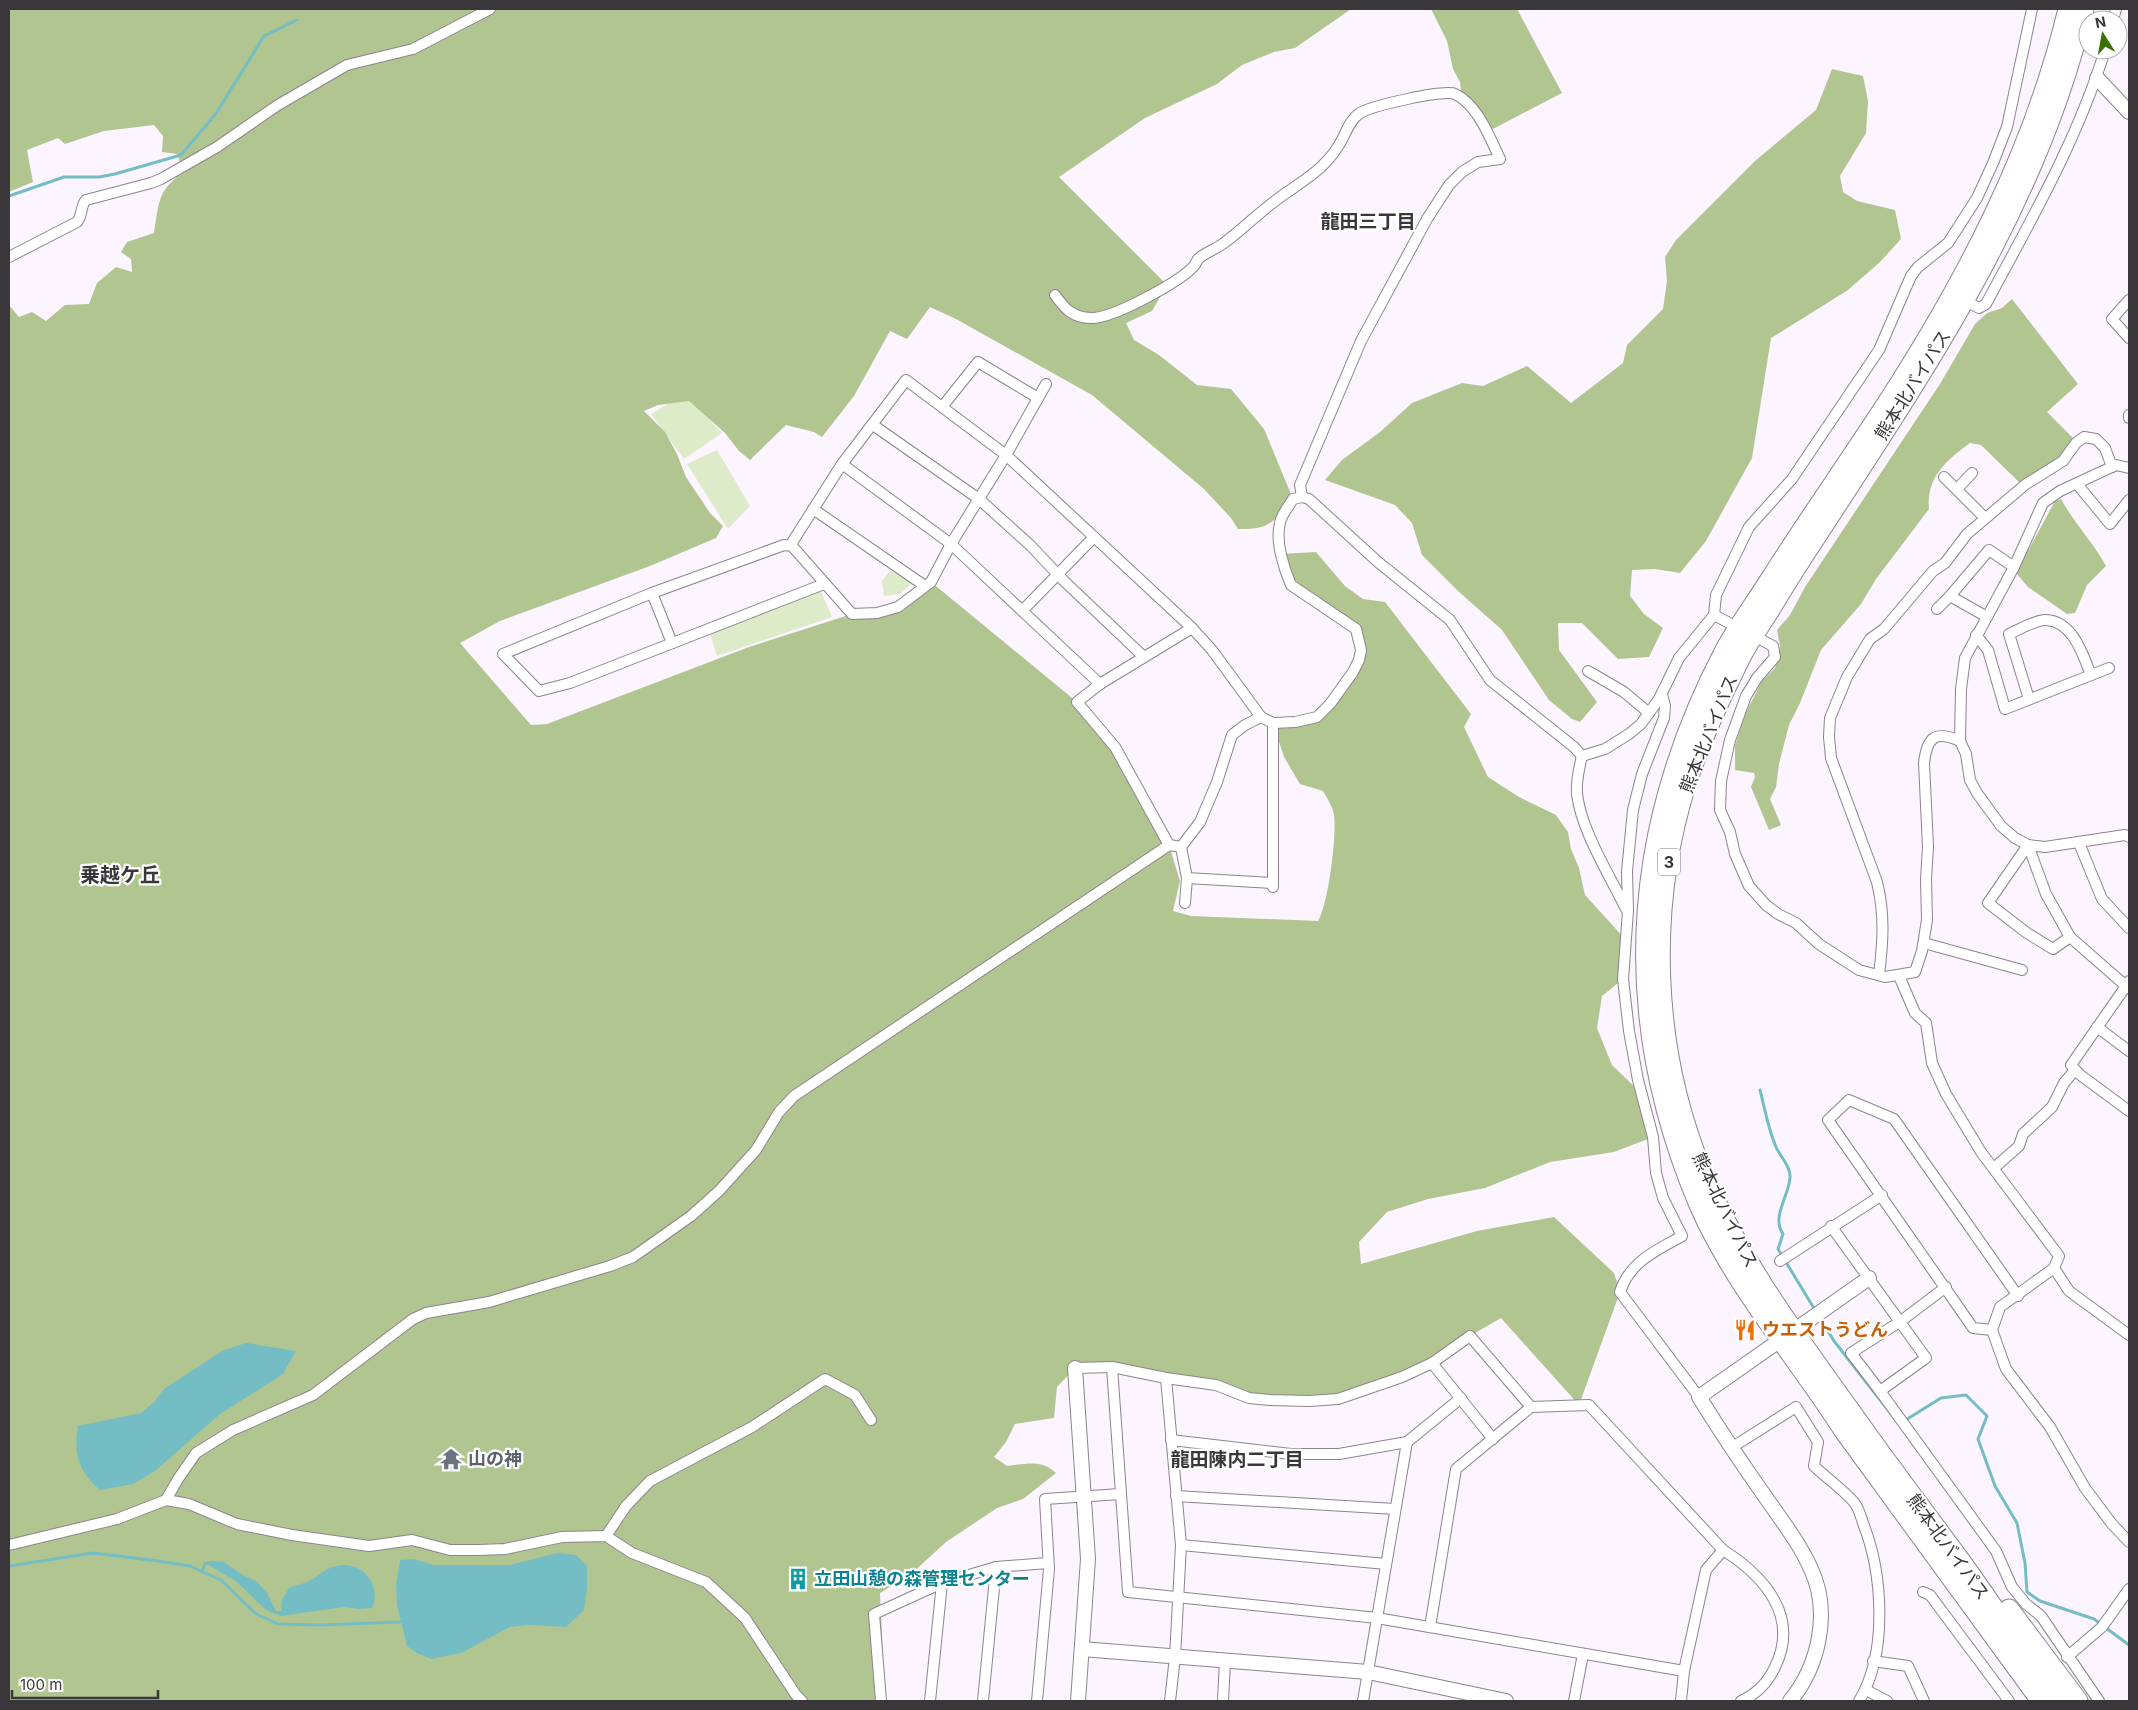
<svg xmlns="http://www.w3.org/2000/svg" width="2138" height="1710" font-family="Inter,'Noto Sans JP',sans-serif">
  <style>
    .green { fill: #deebc9 }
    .forest { fill: #b1c591 }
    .water { fill: #74bdc4 }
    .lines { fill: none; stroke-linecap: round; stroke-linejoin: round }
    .stream { stroke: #74bdc4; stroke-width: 3 }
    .street-casing { stroke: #8c848d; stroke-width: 12 }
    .secondary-casing { stroke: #8c848d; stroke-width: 16 }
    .highway-casing { stroke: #8c848d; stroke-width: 21 }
    .street { stroke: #fff; stroke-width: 10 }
    .secondary { stroke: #fff; stroke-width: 14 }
    .highway { stroke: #fff; stroke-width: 19 }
    .labels { text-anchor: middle; stroke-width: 4.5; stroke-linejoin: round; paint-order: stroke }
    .shield { fill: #fff; stroke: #757376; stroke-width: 1 }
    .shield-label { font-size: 16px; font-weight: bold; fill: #3a373b }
    .street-label { font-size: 18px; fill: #3a373b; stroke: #fff }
    .food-label { font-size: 18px; font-weight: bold; fill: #c56008; stroke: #fff; text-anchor: start }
    .worship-label { font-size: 18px; font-weight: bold; fill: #5b616d; stroke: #fff; text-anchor: start }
    .culture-label { font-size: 18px; font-weight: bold; fill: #0d838f; stroke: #fff; text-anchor: start }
    .neighbourhood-label { font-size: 19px; font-weight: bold; fill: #3a373b; stroke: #fff }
    .quarter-label { font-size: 20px; font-weight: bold; fill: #3a373b; stroke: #fff }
  </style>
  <rect width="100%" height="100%" fill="#fcf4fe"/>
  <!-- green -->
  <g class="green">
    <polygon points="685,394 722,433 684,459 651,414"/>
    <polygon points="717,450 750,506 728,529 687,464"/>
    <polygon points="890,571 903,577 911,584 900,594 884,596 882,581"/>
    <polygon points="821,591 832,617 717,656 710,634"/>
  </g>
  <!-- forest -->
  <g class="forest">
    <path d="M9 9H1351L1295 48 1274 52 1242 65 1217 84 1145 118 1059 177 1167 285 1152 311 1126 323 1134 340 1159 355 1197 385 1231 389 1264 429 1293 499C1273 522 1270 530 1238 529L1231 518 1204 489 1092 395 956 319 930 307 907 339 890 331 854 396 822 437 814 432 786 425 750 460 739 451 725 433 689 401 658 405 644 411 665 432 677 454 686 477 710 513 723 526 716 538 650 566 500 621 460 643 531 725 547 724 749 647 852 614 884 612 931 582 1077 702 1102 731 1169 845 1180 881 1173 911 1191 916 1318 921C1328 905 1337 836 1334 815 1333 807 1327 798 1323 791L1300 784 1284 757 1273 723 1317 717 1359 660 1356 629 1286 573 1280 554 1316 552 1345 586 1363 599 1385 602 1471 714 1464 727 1488 777 1519 797 1556 815 1568 832 1571 849 1579 868 1585 895 1626 940 1623 979 1602 996 1597 1028 1612 1065 1642 1094 1653 1137 1614 1152 1550 1162 1485 1188 1428 1199 1387 1212 1359 1242 1361 1264 1477 1231 1554 1217 1614 1273 1620 1292 1579 1405 1501 1318 1470 1336 1432 1363 1338 1399 1270 1400 1166 1378 1075 1368 1057 1387 1054 1418 1015 1424 1006 1442 994 1457 1007 1466C1025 1464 1042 1459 1056 1473L1023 1499 997 1508 946 1542 910 1575 880 1593 885 1701H9V305L19 317 32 312 46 321 65 305 89 304 97 283 116 267 132 272 131 259 121 252 127 242 154 233C159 203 157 190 184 172L177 154 162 152 163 136 154 125 104 131 65 144 58 138 27 150 33 182 9 192Z"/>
    <polygon points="1431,9 1517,9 1562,93 1487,132 1462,100 1460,82 1453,69 1447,41"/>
    <polygon points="1832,69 1863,76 1868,101 1866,133 1840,176 1843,192 1857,201 1895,210 1901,239 1880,262 1848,290 1771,338 1752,458 1706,541 1680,573 1655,569 1632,570 1630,596 1644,614 1663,628 1649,657 1618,659 1582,623 1558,623 1559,650 1597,702 1580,722 1572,719 1549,700 1502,630 1458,591 1422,555 1412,523 1395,505 1325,480 1342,460 1380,432 1412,403 1462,383 1483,386 1527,366 1571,403 1623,363 1627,345 1663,309 1667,281 1665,257 1676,240 1755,161 1816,110"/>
    <path d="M2012 299 2078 384 2047 412 2074 439 2055 464 2021 484 1981 445 1970 443C1947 460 1926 477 1929 509L1876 579 1861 604 1821 650 1800 703 1789 725 1779 764 1776 787 1770 799 1781 825 1769 830 1751 787 1755 777 1754 773 1735 770V746L1744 716 1762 681 1775 668 1778 660 1780 646 1777 630 1790 615 1805 587 1940 384 1975 324 1987 313 2002 308Z"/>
    <path d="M2061 499C2074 523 2093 542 2106 566L2087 585 2075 613 2067 614 2028 587 2016 573 2055 501Z"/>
  </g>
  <!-- water -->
  <g class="water">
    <path d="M246 1343 296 1351 283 1374 220 1414 155 1471 133 1484 100 1490C79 1472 73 1453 78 1426L141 1413 154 1402 164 1389 222 1351Z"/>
    <polygon points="557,1553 576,1555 587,1566 587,1589 584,1610 566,1627 529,1625 510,1627 461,1653 431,1659 417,1653 407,1646 397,1605 396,1585 400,1560 414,1559 433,1565 510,1565"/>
    <path d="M209 1561 224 1562 243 1575 256 1581 267 1593 276 1611H281L282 1600 289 1588C296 1585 304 1584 311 1580 315 1578 319 1574 324 1571 340 1561 361 1563 371 1581 375 1588 376 1601 372 1608L359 1609 344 1607 281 1616 266 1610 237 1582 209 1565Z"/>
  </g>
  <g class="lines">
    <!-- stream -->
    <g class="stream">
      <polyline points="9,196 64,177 99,177 115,174 181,155 215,115 264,36 297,20"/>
      <path d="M1760 1090C1765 1109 1768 1129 1776 1147 1780 1156 1791 1167 1790 1178 1789 1195 1771 1218 1783 1234L1778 1249 1815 1310"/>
      <polyline points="1820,1318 1834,1341 1899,1424"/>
      <polyline points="1904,1421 1941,1398 1966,1395 1987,1416 1978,1439 1995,1486 2017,1523 2025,1563 2027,1592 2040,1601 2094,1619 2129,1645"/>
      <polyline points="9,1566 93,1553 158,1561 190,1566 221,1580 256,1614 278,1624 321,1625 400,1622"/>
      <polyline points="202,1572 205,1564 209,1563"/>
    </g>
    <!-- street casing -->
    <g class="street-casing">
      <g id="street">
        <polyline points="2113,20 2116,9"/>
        <path d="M9 257 77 222C83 215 80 206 86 200L151 183 161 179 217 147 278 105 347 65 413 49 490 9"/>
        <path d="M1055 295C1064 308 1073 318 1091 318 1112 319 1177 283 1192 268 1195 266 1196 262 1198 259 1206 252 1216 249 1224 243 1239 232 1251 220 1265 209 1282 194 1303 183 1320 168 1326 162 1333 155 1337 148 1345 137 1348 121 1360 113 1371 106 1444 89 1455 94 1478 105 1490 138 1500 159L1478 162 1462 172 1449 185 1427 219 1361 341 1300 485 1302 497"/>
        <polyline points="2129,300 2112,319 2129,338"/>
        <path d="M1965 301 1979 308 1986 304C2030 222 2078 139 2105 50"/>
        <polyline points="942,407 978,362 1038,398"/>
        <polyline points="2129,415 2129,418"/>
        <polyline points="873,425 979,499 1031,546 1063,580 1144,657"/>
        <polyline points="842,464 951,544 1100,684"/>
        <polyline points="2129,468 2116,465 2060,491 2043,503 2014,567 1965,658 1961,689 1960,741 1966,754 1970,780 1977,793 2001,826 2015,838 2028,845 2045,847 2125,835 2129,837"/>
        <polyline points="1944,477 1985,518"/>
        <polyline points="2077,484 2110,524 2129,500"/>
        <polyline points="1957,489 1972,473"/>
        <polyline points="813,509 925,586"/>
        <path d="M792 546 793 541 842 464 906 380 1006 455 1192 628 1212 650 1261 717 1273 723 1295 722 1317 717 1330 704 1353 672 1359 660 1361 650 1356 629 1291 585C1284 569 1275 541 1280 523 1281 515 1289 506 1293 499L1302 497 1309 499 1378 562 1450 620 1490 680 1574 747 1582 756"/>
        <polyline points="824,584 570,683 539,691 503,654 652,593 784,545 792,546 852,614 877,613 898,607 931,582 951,544 1006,455 1046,384"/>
        <polyline points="652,593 672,643"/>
        <polyline points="1937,609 1950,596"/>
        <polyline points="1022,611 1094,537"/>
        <path d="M1714 615 1773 646 1775 657 1757 678 1746 696 1730 740 1721 781 1720 810 1730 832 1735 854 1749 886 1766 905 1778 914 1796 923 1819 944 1859 970 1885 977 1915 972 1922 951 1927 920 1926 879 1928 847 1924 763C1927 737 1935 730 1960 741"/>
        <polyline points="1987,617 1950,596 1989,550 2014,567"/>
        <polyline points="1976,635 1988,650 2005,709 2109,668"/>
        <polyline points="1588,671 1624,692 1649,713"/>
        <path d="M1662 694 1665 706 1664 718 1642 774 1633 810 1627 871 1628 911 1623 979 1629 1031 1638 1080 1653 1137 1656 1173 1663 1198 1682 1236C1656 1251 1630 1261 1620 1292L1699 1397"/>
        <path d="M2029 699 2009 634C2018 630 2038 619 2046 620 2073 621 2083 655 2091 675"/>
        <polyline points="1273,723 1273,887"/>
        <polyline points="1582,756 1605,749 1629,734 1641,724 1659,699 1679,658 1714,615 1716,595 1749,527 1792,479 1879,350 1911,276 1918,267 1948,243 1977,198 1993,163 2007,127 2032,9"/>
        <path d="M1582 756C1579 768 1576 781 1577 794 1581 830 1610 876 1626 909"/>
        <polyline points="2079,843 2102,899 2129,928"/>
        <polyline points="1169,845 1115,747 1077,702 1100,684 1192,628"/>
        <polyline points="2028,845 2046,894 2070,937 2126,986 2129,981"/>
        <polyline points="2028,845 1988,903 2027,933 2053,949 2070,937"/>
        <polyline points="1181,847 1200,822 1217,782 1232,735 1245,725 1261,717"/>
        <polyline points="1187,878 1273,883"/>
        <polyline points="1924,943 2022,970"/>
        <path d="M1879 975C1883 942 1885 915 1877 882L1831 758 1829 737 1830 718 1847 677 1870 639 1884 629 1933 571 1945 563 1967 534 2026 484 2063 461 2076 443 2084 437 2096 439 2105 448 2112 467"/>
        <polyline points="1899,976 1915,1013 1926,1023 1932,1063 1946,1094 1981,1152 2059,1256 2054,1268 2050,1271 2000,1307 1992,1330 2006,1369 2050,1427 2085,1488 2112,1524 2129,1542"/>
        <polyline points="2129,988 2126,986 2071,1065 2079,1074 2129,1111"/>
        <polyline points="2097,1027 2129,1051"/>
        <polyline points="1994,1168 2019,1146 2023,1134 2052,1107 2064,1083 2075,1070"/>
        <polyline points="1831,1226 1926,1358 1880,1391 1851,1353 1901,1321 1946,1287"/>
        <polyline points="1780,1261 1882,1195"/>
        <polyline points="2054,1268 2069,1291 2129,1335"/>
        <polyline points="1992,1330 1973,1328 1828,1120 1849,1100 1894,1119 2018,1296"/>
        <polyline points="1432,1363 1493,1439"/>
        <polyline points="1112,1367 1128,1592 1377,1618 1684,1671"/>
        <polyline points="1075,1368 1112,1367 1166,1378 1216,1385 1249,1398 1270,1400 1309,1401 1338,1399 1402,1377 1432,1363 1470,1336 1531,1407"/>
        <polyline points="1166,1378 1181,1545 1175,1657 1170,1701"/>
        <polyline points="1880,1391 1996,1551 2012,1587 2026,1604 2041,1616 2099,1701"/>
        <polyline points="1171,1440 1291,1454 1339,1454 1407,1442 1461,1398"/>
        <path d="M1731 1448 1796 1407 1818 1442 1814 1466C1824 1476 1849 1494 1856 1505 1859 1510 1861 1517 1863 1523 1883 1574 1888 1653 1859 1701"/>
        <polyline points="1176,1496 1395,1509"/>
        <polyline points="166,1500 178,1479 196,1453 233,1430 313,1395 413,1319 426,1313 489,1302 610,1266 633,1257 691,1216 719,1191 756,1150 779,1112 794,1096 1169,845 1181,847 1187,878 1185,903"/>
        <polyline points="606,1536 626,1506 650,1481 752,1427 825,1379 855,1395 871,1420"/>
        <polyline points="9,1545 117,1519 166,1500 189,1504 237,1524 292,1535 369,1546 412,1540 450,1550 479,1550 505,1549 562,1537 606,1536 632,1553 706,1582 745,1618 796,1695 802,1701"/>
        <polyline points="1181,1545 1386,1564"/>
        <polyline points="1923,1592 1930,1595 2009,1701"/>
        <path d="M1430 1627 1456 1469 1531 1407 1589 1405 1723 1550C1764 1576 1800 1616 1775 1667 1768 1682 1757 1694 1741 1701"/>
        <polyline points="2067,1657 2102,1627 2129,1589"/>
        <polyline points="1873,1661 1908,1666 1924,1701"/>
        <polyline points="1866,1690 1887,1701"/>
        <polyline points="881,1701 874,1614 942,1583 996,1567 1048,1563"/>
        <polyline points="930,1701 942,1583"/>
        <polyline points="983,1701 996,1567"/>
        <polyline points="1037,1701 1049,1569 1045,1499 1121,1494"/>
        <polyline points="1223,1701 1225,1661"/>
        <polyline points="1363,1701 1407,1442"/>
        <polyline points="1574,1701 1583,1654"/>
        <polyline points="1681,1701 1684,1671 1706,1570 1723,1550"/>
      </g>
    </g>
    <!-- secondary casing -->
    <g class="secondary-casing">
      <g id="secondary">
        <polyline points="2097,78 2129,112"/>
        <polyline points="1075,1368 1088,1559 1078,1701"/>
        <polyline points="1082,1649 1368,1672 1506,1701"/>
        <path d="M1790 1701C1819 1666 1831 1612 1811 1569 1799 1542 1779 1517 1762 1492 1740 1461 1719 1429 1699 1397L1869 1278"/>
      </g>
    </g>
    <!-- highway casing -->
    <g class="highway-casing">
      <g id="highway">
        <polyline points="2009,1609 2078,1701"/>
        <path d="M2041 1701 1844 1431C1796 1356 1735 1287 1699 1205 1618 1014 1630 830 1726 648 1739 625 1755 603 1769 581 1807 521 1848 463 1887 403 1966 281 2034 151 2068 9"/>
        <path d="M2060 1701C2025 1655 1994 1607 1960 1560 1924 1511 1887 1463 1852 1413 1796 1335 1738 1258 1701 1168 1652 1047 1647 907 1687 782 1701 740 1720 699 1740 659 1748 642 1760 626 1770 610 1785 585 1800 561 1816 537 1924 371 2038 205 2084 9"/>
      </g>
    </g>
    <!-- street -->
    <use href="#street" class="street"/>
    <!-- secondary -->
    <use href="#secondary" class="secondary"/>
    <!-- highway -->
    <use href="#highway" class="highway"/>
  </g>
  <!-- icons -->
  <defs>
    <g id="restaurant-bare" transform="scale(1.725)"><path d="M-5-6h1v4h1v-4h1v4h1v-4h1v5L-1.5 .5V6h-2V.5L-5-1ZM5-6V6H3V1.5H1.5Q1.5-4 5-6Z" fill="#e8710a" stroke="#fff" stroke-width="2.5" paint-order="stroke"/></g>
    <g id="temple-bare" transform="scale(1.725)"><path d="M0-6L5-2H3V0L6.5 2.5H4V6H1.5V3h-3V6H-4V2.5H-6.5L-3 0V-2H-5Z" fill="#6b7280" stroke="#fff" stroke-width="2.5" paint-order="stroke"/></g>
    <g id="building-bare" transform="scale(1.725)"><path d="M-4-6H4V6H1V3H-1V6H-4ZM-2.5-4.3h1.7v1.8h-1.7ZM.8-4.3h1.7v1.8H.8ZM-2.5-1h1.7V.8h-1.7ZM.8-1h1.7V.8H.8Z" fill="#0f9aa8" stroke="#fff" stroke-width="2.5" paint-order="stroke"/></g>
  </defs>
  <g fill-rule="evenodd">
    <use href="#restaurant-bare" x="1745" y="1330"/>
    <use href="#temple-bare" x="451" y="1459"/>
    <use href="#building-bare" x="798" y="1579"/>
  </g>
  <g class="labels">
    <!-- shield labels -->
    <rect class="shield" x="1658" y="848.5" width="22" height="27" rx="4"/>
    <g class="shield-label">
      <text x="1669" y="868">3</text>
    </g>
    <!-- street labels -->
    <g class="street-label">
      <text transform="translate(1913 385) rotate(-58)" y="6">熊本北バイパス</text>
      <text transform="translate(1709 734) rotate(-68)" y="6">熊本北バイパス</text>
      <text transform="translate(1725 1210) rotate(64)" y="6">熊本北バイパス</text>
      <text transform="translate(1948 1547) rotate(54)" y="6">熊本北バイパス</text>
    </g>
    <!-- food labels -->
    <g class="food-label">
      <text x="1762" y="1336">ウエストうどん</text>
    </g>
    <!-- worship labels -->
    <g class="worship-label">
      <text x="468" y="1465">山の神</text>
    </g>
    <!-- culture labels -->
    <g class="culture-label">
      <text x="814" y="1585">立田山憩の森管理センター</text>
    </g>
    <!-- neighbourhood labels -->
    <g class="neighbourhood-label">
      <text x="1368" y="228">龍田三丁目</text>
      <text x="1237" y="1466">龍田陳内二丁目</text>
    </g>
    <!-- quarter labels -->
    <g class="quarter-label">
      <text x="120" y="882">乗越ケ丘</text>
    </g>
  </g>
  <!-- border -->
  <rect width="2138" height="1710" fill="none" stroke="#3a373b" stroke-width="20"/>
  <!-- north arrow -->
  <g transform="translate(2103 35) rotate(349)"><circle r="24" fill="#ffffff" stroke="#b0afb1"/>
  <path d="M0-4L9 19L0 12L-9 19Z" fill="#377102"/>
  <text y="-8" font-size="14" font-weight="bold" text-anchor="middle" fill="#3a373b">N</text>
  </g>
  <!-- scale -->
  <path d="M12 1690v8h146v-8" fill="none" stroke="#3a373b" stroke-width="2.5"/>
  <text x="20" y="1690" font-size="15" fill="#3a373b" stroke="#ffffff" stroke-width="4" paint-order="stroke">100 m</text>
</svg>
